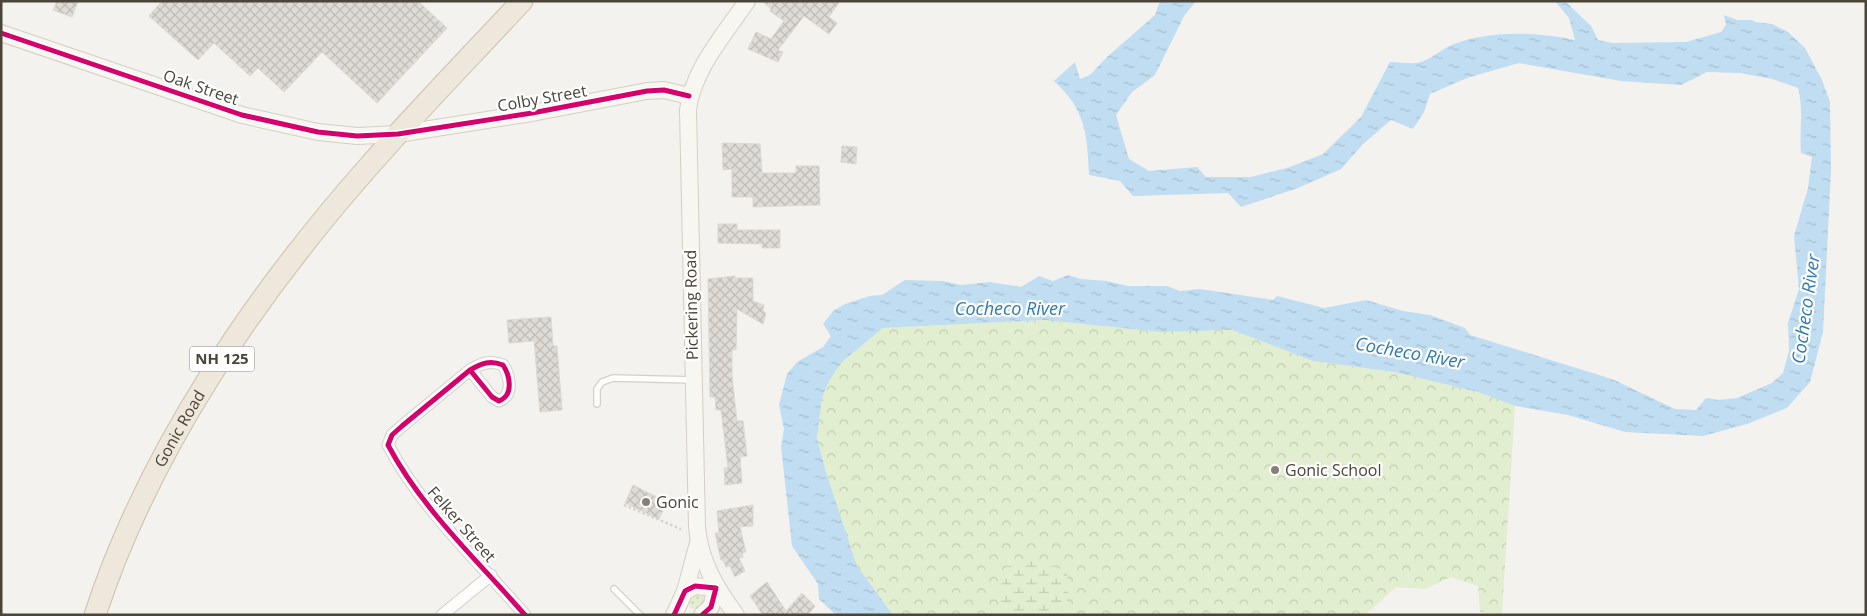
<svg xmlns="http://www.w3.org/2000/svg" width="1867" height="616" font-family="'Open Sans',sans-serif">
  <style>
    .green { fill: url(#green-dots) }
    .forest { fill: url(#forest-crowns) }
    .wetland { fill: url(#wetland-marsh) }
    .water { fill: url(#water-ripples) }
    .building { fill: url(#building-cross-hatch); stroke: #dcd9d4 }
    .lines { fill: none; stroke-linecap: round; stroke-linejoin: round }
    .lane-casing { stroke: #d2d0cb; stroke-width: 8 }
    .street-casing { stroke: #d2d0cb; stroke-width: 13 }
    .secondary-casing { stroke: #d3cfc5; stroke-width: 18 }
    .highway-casing { stroke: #ccbfa9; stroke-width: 23 }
    .path { stroke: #d3d2cc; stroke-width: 2.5; stroke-dasharray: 2.5 2.5; stroke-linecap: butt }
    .lane { stroke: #fdfdfc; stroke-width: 5.5 }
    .street { stroke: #fdfdfc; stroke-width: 11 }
    .secondary { stroke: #f7f6f1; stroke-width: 16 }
    .highway { stroke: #ede8db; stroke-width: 21 }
    .cycleway-casing { stroke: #fff; stroke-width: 8 }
    .cycleway { stroke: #d6006c; stroke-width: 5 }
    .poi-dot { fill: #868178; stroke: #fff; stroke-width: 2 }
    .labels { text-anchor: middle; stroke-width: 4.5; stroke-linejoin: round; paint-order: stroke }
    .shield { fill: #fff; stroke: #817c74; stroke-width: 1 }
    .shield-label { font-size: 15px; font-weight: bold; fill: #4b4439 }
    .street-label { font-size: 16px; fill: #4b4439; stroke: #fff }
    .poi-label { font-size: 16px; fill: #4b4439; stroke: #fff; text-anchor: start }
    .water-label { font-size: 18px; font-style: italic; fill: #2e7ab2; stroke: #fff }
  </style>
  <defs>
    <pattern id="green-dots" width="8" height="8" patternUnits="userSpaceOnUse" patternTransform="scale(1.25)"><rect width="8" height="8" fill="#e1eecf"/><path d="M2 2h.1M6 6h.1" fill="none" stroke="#c3cdb2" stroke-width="1.8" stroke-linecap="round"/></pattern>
    <pattern id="forest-crowns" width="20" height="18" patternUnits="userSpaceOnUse" patternTransform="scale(1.25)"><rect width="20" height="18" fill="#e1eecf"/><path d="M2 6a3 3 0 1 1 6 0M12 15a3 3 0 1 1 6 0" fill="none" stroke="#c3cdb2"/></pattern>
    <pattern id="wetland-marsh" width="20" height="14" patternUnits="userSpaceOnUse" patternTransform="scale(1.25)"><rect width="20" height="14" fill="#e1eecf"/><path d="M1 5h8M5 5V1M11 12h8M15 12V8" fill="none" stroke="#c3cdb2"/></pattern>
    <pattern id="water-ripples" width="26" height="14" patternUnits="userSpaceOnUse" patternTransform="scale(1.25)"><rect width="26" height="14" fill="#c0ddf1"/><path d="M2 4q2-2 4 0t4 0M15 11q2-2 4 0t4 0" fill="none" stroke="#a6bfcf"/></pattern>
    <pattern id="building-cross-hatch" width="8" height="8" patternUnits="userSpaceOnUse" patternTransform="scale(1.25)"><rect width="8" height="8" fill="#dedbd6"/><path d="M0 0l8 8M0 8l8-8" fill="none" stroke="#c0bdb8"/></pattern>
  </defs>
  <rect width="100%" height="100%" fill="#f4f2ee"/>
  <!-- green -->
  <circle class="green" cx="697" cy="601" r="9"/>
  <!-- forest -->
  <polygon class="forest" points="1045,320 1160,332 1232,330 1313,361 1394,372 1478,392 1515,406 1502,614 1480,612 1478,586 1451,577 1425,589 1396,587 1365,615 893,615 857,566 826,472 817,438 822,398 829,381 842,362 883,328"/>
  <!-- wetland -->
  <path class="wetland" d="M1026 558 1067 571C1068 585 1070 603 1061 615H1000L999 591 1007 567Z"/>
  <!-- water -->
  <path class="water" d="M1160 1H1196L1184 16 1155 75 1132 92 1116 115 1129 159 1149 171 1197 167 1206 177H1251L1290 167 1323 154 1361 117 1390 62C1399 62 1409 64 1417 63 1430 61 1442 48 1454 44 1493 30 1536 32 1575 40L1569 18 1555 1H1565L1591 26 1598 40 1612 43 1686 42 1721 32 1726 25 1724 15 1737 20H1752L1755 22 1772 24 1788 32 1805 48 1822 80 1830 102 1831 171 1823 332 1810 382 1787 408 1747 424 1703 436 1625 432 1568 415 1515 406 1478 392 1394 372 1313 361 1232 330 1160 332 1045 320 883 328 842 362 829 381 822 398 817 438 826 472 857 566 893 615H836L819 599 818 584 792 546 781 446 784 429 779 405 787 374 797 362 823 347 831 336 823 324 833 311 845 304 870 296 882 295 905 280 943 281 961 285 989 282 1021 287 1039 276 1053 281 1068 275 1081 279 1107 281 1128 286H1167L1180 291 1200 289 1273 300 1277 296 1324 308 1366 300 1403 311 1430 315 1465 328 1470 335 1612 379 1675 409 1696 410 1706 398 1718 400 1737 398 1772 383 1783 373 1789 351 1788 323 1799 289 1794 236 1808 188 1812 157 1801 153C1799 131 1804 110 1798 88L1772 79 1740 73 1707 72 1681 85 1621 81 1519 63 1467 78 1430 94 1424 112 1413 129 1391 120 1363 144 1341 169 1298 188 1241 207 1228 193 1133 196 1120 181 1089 175C1087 134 1086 110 1054 81L1075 62 1080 79 1090 75 1107 57 1155 15Z"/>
  <!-- building -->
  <g class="building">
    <polygon points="57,1 78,1 72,17 53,10"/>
    <polygon points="162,1 418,1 447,28 377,103 322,52 284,92 258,68 250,76 214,43 198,60 149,16"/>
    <polygon points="762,1 840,1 829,17 837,23 829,34 804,16 778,50 783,52 778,62 748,49 756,32 771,39 784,21 770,11 771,9"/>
    <polygon points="722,143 760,144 762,173 796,173 796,166 819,166 820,205 753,207 753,197 732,197 732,169 723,170"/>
    <polygon points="842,146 857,147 856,164 841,162"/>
    <polygon points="718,224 737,224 737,230 780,230 780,248 762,248 762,244 718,243"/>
    <polygon points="735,276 735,278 753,278 753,301 764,305 763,311 766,313 763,324 737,309 736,350 732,350 732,376 737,421 743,421 747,456 740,457 742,483 725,485 724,468 728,468 721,410 716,410 715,397 710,397 708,279"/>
    <polygon points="551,317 553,346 557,346 562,410 540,412 534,341 509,343 507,320"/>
    <polygon points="633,485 667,502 659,519 625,503"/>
    <polygon points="753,505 753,526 740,527 746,552 742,553 743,557 739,558 745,571 735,577 730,566 726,567 723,560 721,560 715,533 719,533 717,511"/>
    <polygon points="767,582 786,611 802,593 815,606 808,615 763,615 750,596"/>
  </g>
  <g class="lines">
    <!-- lane casing -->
    <g class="lane-casing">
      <g id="lane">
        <polyline points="597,404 597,389 602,382 613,378 693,380"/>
        <polyline points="614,589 640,615"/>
      </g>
    </g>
    <!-- street casing -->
    <g class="street-casing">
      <g id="street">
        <path d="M470 370 492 397 499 401C514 395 510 376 503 365 490 360 482 363 470 370L402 426 392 435 388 445C421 508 478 561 525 615"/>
        <polyline points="442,615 491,575"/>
      </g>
    </g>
    <!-- secondary casing -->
    <g class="secondary-casing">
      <g id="secondary">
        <polyline points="1,33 242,115 318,132 357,136 398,134 532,113 647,91 664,90 689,96"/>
        <polyline points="685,591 695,586 716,588 711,607 702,615"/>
        <polyline points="674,615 685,591 698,543"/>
        <path d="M736 615C716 588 700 561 697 527L688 110C693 69 725 34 747 1"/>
      </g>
    </g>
    <!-- highway casing -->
    <g class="highway-casing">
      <g id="highway">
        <path id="s1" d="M95 615C149 450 255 295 370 165 419 109 471 56 522 1"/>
      </g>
    </g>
    <!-- path -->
    <polyline class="path" points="624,505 681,529"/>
    <!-- lane -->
    <use href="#lane" class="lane"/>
    <!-- street -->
    <use href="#street" class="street"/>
    <!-- secondary -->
    <use href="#secondary" class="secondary"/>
    <!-- highway -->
    <use href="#highway" class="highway"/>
    <!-- cycleway casing -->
    <g class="cycleway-casing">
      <g id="cycleway">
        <polyline points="1,33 242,115 318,132 357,136 398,134 532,113 647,91 664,90 689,96"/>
        <path d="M470 370 492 397 499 401C514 395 510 376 503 365 490 360 482 363 470 370L402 426 392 435 388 445C421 508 478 561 525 615"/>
        <polyline points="674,615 685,591 695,586 716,588 711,607 702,615"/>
      </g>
    </g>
    <!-- cycleway -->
    <use href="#cycleway" class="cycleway"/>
  </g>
  <!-- markers -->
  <g class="poi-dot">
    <circle cx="1275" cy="470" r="5"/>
    <circle cx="646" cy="502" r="5"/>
  </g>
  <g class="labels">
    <!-- shield labels -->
    <rect class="shield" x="189.5" y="346.5" width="65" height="25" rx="4"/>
    <g class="shield-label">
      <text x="222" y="364">NH 125</text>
    </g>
    <!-- street labels -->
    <g class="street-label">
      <text transform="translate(201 87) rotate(19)" y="6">Oak Street</text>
      <text transform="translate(542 98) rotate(-10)" y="6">Colby Street</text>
      <text transform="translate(691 305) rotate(-91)" y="6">Pickering Road</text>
      <text dy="6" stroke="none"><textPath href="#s1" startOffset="205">Gonic Road</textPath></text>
      <text transform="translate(462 524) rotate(49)" y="6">Felker Street</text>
    </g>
    <!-- poi labels -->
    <g class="poi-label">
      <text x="1285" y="476">Gonic School</text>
      <text x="656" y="508">Gonic</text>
    </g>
    <!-- water labels -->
    <g class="water-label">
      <text x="1010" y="315">Cocheco River</text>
      <text transform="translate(1806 309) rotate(-82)" y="6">Cocheco River</text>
      <text transform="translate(1410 353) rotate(10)" y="6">Cocheco River</text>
    </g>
  </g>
  <!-- border -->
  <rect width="1867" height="616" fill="none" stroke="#4b4439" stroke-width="5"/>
</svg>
